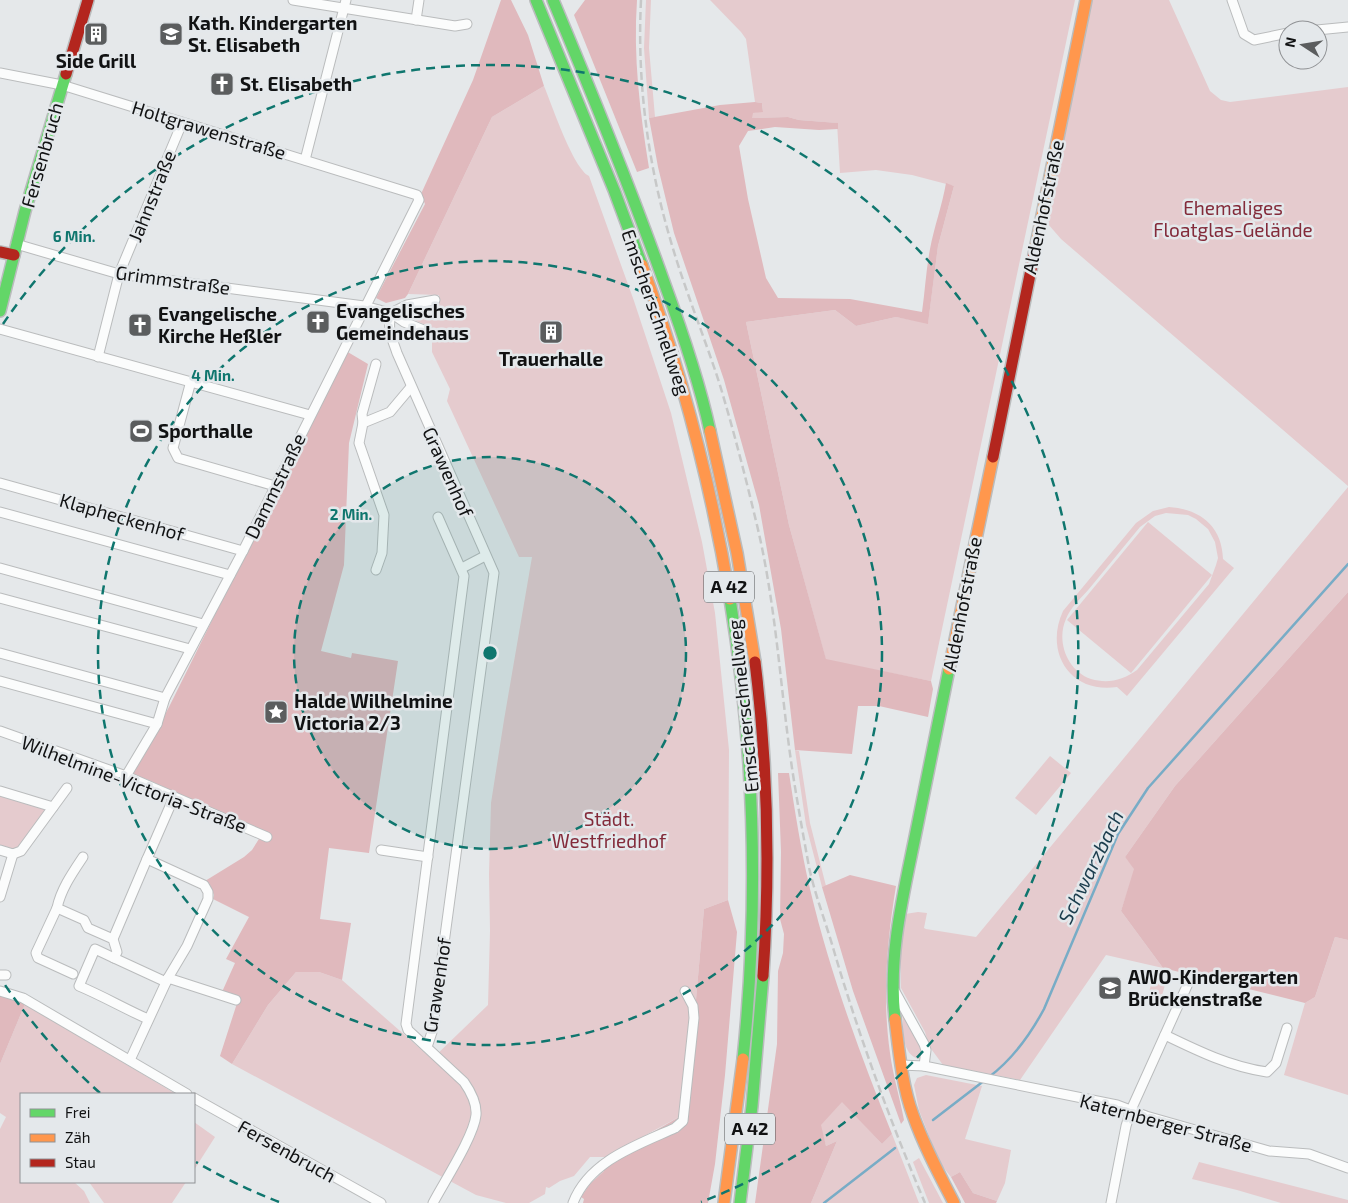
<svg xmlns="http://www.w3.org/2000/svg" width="1348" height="1203" font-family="'Exo 2',sans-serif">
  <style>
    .green { fill: #e5cbce; fill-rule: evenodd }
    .forest { fill: #e0b9bd }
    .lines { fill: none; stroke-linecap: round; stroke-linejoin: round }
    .stream { stroke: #78acc6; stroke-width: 2.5 }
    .street-casing { stroke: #babcbd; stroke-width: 11 }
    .fast-casing { stroke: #babcbd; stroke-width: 14 }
    .slow-casing { stroke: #babcbd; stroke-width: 14 }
    .jam-casing { stroke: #babcbd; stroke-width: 14 }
    .street { stroke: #fbfcfc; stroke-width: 9 }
    .fast { stroke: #63d668; stroke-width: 11 }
    .slow { stroke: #ff974d; stroke-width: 11 }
    .jam { stroke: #b3261e; stroke-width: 11 }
    .rail { stroke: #c7c8c8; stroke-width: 2.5; stroke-dasharray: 8 4; stroke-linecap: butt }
    .ring { fill: none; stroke: #0f766e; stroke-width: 2.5; stroke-dasharray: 9 6 }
    .labels { text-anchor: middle; stroke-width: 5; stroke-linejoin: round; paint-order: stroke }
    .shield { fill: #e4e8eb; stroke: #505254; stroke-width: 1 }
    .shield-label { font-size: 18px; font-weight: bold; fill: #111213 }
    .poi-label { font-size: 19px; font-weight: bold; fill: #111213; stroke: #e4e8eb; text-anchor: start }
    .street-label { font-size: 19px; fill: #111213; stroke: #e4e8eb }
    .park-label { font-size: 19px; fill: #832b3a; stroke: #e4e8eb }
    .water-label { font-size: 20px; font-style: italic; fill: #1a3c4c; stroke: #e4e8eb }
    .centre { fill: #0f766e; stroke: #e4e8eb; stroke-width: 2.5 }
    .ring-label { font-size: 15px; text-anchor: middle; font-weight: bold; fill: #0f766e; stroke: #e4e8eb; stroke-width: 5; stroke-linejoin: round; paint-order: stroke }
  </style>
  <rect width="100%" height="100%" fill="#e5e8ea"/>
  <!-- green -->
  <g class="green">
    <polygon points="646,0 651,0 649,48 655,117 649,118 644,48"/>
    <polygon points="710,0 1075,0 931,681 826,660 789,525 746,322 835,310 856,326 896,317 928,323 938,246 954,186 912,175 876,170 840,173 837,123 799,120 788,117 752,118 752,113 763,111 762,103 755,102 746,39 741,32"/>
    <polygon points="1091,0 1169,0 1210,91 1221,100 1230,102 1348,87 1348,486 1061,239 1048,224 1050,215 1048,213"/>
    <path d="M544 86C552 105 573 168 589 176L634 301 671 413 702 542 715 613 729 750 728 900 704 909 686 1113 606 1157H590L574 1176 560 1181 549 1188 546 1187 545 1194 529 1203H506L476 1195 232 1064 268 1005 296 972H319L342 980 432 1059 488 1005 490 931 489 874 491 803 504 720 532 557H519L447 401 450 389 432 352V343L434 329 410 318 412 311 438 305 439 295 408 294 492 117Z"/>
    <polygon points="1348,487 1348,592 1175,786 1125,857 1135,869 1121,911 1163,968 1106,955 1020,1080 943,1065 929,1046 925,1032 901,988 901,954 905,914 918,912 927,913 924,928 926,929 976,937"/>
    <path d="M1169 507C1200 509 1222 526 1223 559L1234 568 1127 696 1117 687C1070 694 1044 652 1063 611L1136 523 1153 511ZM1166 513 1188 515 1196 519 1208 529 1215 542 1218 558 1216 565 1209 584 1137 670C1123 680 1108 684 1091 679 1067 671 1056 641 1066 619 1070 608 1081 598 1089 589 1106 568 1123 548 1140 527L1155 516Z"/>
    <polygon points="1148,522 1212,575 1131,673 1067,620"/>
    <polygon points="795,750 799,751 810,823 826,886 822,887 806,825"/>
    <polygon points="1050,756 1071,773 1036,815 1015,798"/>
    <polygon points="0,794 43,806 48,810 20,848 14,850 0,846"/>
    <polygon points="1335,937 1348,940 1348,1095 1284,1075 1305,1003 1315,997"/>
    <polygon points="1152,981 1165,985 1161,999 1148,996"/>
    <polygon points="25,1004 176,1094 21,1094 21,1182 74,1182 84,1191 90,1203 0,1203 0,1129 6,1117 0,1113 0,1064"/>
    <path d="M902 1011 921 1048 922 1054 919 1059C900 1054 904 1027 902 1011Z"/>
    <polygon points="926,1075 982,1086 965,1139 1011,1150 1005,1183 997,1201 973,1193 960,1172 951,1177 939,1162 919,1110 914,1085 917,1078"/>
    <polygon points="842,1101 882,1144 892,1134 919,1203 811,1203 837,1141 826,1146 820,1125"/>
    <polygon points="194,1122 215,1137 194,1170"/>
    <polygon points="919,1158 943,1203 929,1203 913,1162"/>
    <polygon points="1199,1162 1348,1200 1348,1203 1281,1203 1237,1190 1192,1179"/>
    <polygon points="89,1182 186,1182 172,1203 104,1203"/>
  </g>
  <!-- forest -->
  <g class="forest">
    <polygon points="501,0 511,0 528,35 544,86 492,117 408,294 405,298 386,303 376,298 425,204 421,194 473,80"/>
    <path d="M585 0H637C633 57 640 112 649 168L637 172 574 15Z"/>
    <path d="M755 102 762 103 763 112 753 113 752 118 788 117 799 120 838 123V129L819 130 775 127 748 131 739 146 748 199 766 278 778 298 850 299 922 312C925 291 926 270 930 249 934 227 942 206 946 183L954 186 938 246 928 324 896 317 856 326 835 310 746 322 789 525 826 659 931 681 933 689 928 717 879 706H858L852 754 795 750 781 629 759 505 724 380 674 233 658 167 649 118 720 105Z"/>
    <polygon points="346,351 368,364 349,443 344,565 321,651 351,658 352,653 398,661 369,853 329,848 320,919 351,923 342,980 319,972 296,972 268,1005 232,1064 220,1056 239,997 222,992 235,963 226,959 249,917 213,899 214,895 209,883 205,881 244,857 252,850 264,831 146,779 132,776 169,707"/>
    <polygon points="1348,592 1348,940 1335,937 1315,997 1305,1003 1163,968 1121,911 1134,869 1125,857 1175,786"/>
    <path d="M778 773H789C795 812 801 850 810 889 830 973 860 1054 892 1134L882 1144 842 1102 821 1125 826 1146 837 1141 811 1203H755L777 1044 778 971 783 953 784 934 780 919 781 852Z"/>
    <path d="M850 875 896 886C887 941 882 997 890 1053 893 1076 900 1098 904 1120L901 1124 853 991 822 887Z"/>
    <polygon points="728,900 737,932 725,1075 715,1164 708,1203 583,1203 584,1199 581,1197 590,1184 604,1171 599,1163 686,1113 704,909"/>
    <polygon points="0,988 25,1004 0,1064"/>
    <polygon points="960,1172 973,1193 997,1201 996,1203 965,1203 951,1177"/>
  </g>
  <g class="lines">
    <!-- stream -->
    <g class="stream">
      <path d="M989 1077C1013 1059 1030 1035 1044 1009L1118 834 1148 788 1348 564"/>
      <polyline points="933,1120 985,1080"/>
      <polyline points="824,1203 895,1148"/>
    </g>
    <!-- street casing -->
    <g class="street-casing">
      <g id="street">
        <polyline points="293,0 455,26 467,24"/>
        <polyline points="1232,0 1244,34 1254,40 1288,33"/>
        <polyline points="416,20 419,0"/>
        <polyline points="1317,30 1348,27"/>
        <polyline points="0,73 62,85 417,195 419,200 243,551 165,698 157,724 126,776"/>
        <polyline points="305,160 346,0"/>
        <polyline points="16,244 119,274 364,306 391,313 404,322 431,333"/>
        <path d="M391 313C387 330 392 338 397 353L494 573 432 1032 427 1047"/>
        <polyline points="391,313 407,305 435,300"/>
        <polyline points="0,329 310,415"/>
        <polyline points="98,357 119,274 182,123"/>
        <polyline points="191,381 173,448 178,458 275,486"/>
        <polyline points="363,423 362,414 376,364"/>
        <polyline points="0,483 243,551"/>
        <polyline points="0,512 230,575"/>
        <polyline points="0,568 203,624"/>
        <polyline points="462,568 485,556"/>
        <polyline points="376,570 382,553 384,515 359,443 363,423 390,412 411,387"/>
        <polyline points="0,598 190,649"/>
        <polyline points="0,653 165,698"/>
        <polyline points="0,681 157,724"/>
        <polyline points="0,731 126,776 267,837"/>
        <polyline points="0,791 53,807"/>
        <polyline points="0,850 13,854 21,851 67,788"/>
        <polyline points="381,850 428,857"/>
        <path d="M83 857C73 872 61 889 57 908L84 920 88 928 113 939 117 952 114 958 166 982"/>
        <polyline points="0,897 13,854"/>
        <polyline points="57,908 36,953 38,958 73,974"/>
        <polyline points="113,939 147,859"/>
        <path d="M114 958 95 949 79 986C103 996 125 1009 148 1019"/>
        <polyline points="0,975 6,975"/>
        <polyline points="168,978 236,1000"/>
        <polyline points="893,988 924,1044 926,1050 924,1066"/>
        <polyline points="0,991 23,998 187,1094"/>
        <path d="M1165 1035C1198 1051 1231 1067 1267 1072L1276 1063 1287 1028"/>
        <polyline points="130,1060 168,978 187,946 208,899 208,892 204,885 147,859 174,797"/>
        <polyline points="901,1065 924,1066 1117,1105 1146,1116 1269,1151 1309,1154 1348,1168"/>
        <polyline points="194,1098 381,1203"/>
        <path d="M433 1203C444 1182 474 1136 476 1115 477 1103 471 1092 464 1082L408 1030 406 1024 464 576 438 517"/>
        <path d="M573 1203C589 1161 637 1145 675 1128L683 1121 694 1018 693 1006 685 991"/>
        <polyline points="1111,1203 1126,1126 1131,1110 1191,977"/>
      </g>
    </g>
    <!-- fast casing -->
    <g class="fast-casing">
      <g id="fast">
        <polyline points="536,0 614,190 642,265"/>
        <path d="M553 0C592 93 630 187 664 282 682 331 699 380 710 431"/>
        <polyline points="0,311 25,211 66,74"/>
        <path d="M730 599C755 751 759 905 743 1059"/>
        <path d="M895 1019C888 959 902 900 914 842 926 784 937 727 949 669"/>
        <polyline points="740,1203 752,1106 763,976"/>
      </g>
    </g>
    <!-- slow casing -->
    <g class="slow-casing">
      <g id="slow">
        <polyline points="1035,250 1086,0"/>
        <path d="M642 265C682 373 711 485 730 599"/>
        <polyline points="710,431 737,553 755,662"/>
        <polyline points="949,669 993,457"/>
        <path d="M895 1019C899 1051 902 1085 913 1115 924 1146 939 1174 954 1203"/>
        <polyline points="724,1203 743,1059"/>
      </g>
    </g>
    <!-- jam casing -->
    <g class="jam-casing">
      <g id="jam">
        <polyline points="66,74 88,0"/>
        <polyline points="0,252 14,255"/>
        <polyline points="993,457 1035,250"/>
        <path d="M755 662C768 766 770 871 763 976"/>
      </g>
    </g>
    <!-- street -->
    <use href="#street" class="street"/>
    <!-- fast -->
    <use href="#fast" class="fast"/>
    <!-- slow -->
    <use href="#slow" class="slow"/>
    <!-- jam -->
    <use href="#jam" class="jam"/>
    <!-- rail -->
    <path class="rail" d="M641 0C637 78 647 159 669 235 683 285 703 333 719 382 733 428 745 475 756 521 776 603 780 686 792 768 797 801 803 834 809 867 815 895 826 923 834 951 859 1036 890 1121 925 1203"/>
  </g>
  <!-- distance rings -->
  <circle cx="490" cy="653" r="196" fill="#0f766e" fill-opacity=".12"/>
  <g class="ring">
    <circle cx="490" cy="653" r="196"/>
    <circle cx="490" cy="653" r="392"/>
    <path d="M279 1202A588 588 0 0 1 196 1162M100 1093A588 588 0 0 1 3 982M3 324A588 588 0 1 1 701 1202"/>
  </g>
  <!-- icons -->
  <defs>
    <g id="building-square" transform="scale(1.25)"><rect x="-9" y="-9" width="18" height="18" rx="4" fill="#5b5d5e" stroke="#e4e8eb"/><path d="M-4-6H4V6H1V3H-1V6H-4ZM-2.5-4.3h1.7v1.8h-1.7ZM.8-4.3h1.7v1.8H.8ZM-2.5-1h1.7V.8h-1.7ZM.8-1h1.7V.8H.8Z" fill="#fff"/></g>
    <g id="school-square" transform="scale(1.25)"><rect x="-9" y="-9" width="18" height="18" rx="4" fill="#5b5d5e" stroke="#e4e8eb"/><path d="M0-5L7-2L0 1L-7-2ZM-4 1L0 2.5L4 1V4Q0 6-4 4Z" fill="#fff"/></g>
    <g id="church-square" transform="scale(1.25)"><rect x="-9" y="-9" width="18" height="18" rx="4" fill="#5b5d5e" stroke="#e4e8eb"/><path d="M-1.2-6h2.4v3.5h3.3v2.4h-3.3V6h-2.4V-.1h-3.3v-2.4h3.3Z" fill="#fff"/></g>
    <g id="stadium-square" transform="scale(1.25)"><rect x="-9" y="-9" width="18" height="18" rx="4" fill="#5b5d5e" stroke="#e4e8eb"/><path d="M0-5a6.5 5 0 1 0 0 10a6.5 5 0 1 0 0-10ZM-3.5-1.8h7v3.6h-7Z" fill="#fff"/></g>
    <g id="sight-square" transform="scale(1.25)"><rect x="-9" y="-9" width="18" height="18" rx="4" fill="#5b5d5e" stroke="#e4e8eb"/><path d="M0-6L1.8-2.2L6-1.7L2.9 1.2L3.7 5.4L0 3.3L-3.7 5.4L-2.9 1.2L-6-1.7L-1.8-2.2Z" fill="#fff"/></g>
  </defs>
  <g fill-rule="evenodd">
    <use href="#building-square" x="96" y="34"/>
    <use href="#school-square" x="171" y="34"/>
    <use href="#church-square" x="222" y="84"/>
    <use href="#church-square" x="318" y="322"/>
    <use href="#church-square" x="140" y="325"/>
    <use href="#building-square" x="551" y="332"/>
    <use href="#stadium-square" x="141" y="431"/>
    <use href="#sight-square" x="276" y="712"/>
    <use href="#school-square" x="1110" y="988"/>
  </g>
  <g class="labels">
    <!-- shield labels -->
    <g class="shield">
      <rect x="704" y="571.5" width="50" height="31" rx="4"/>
      <rect x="725" y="1113.5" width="50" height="31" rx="4"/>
    </g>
    <g class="shield-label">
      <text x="729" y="593">A 42</text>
      <text x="750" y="1135">A 42</text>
    </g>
    <!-- poi labels -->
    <g class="poi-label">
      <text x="188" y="30">Kath. Kindergarten<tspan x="188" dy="22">St. Elisabeth</tspan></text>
      <text x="96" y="68" text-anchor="middle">Side Grill</text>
      <text x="240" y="91">St. Elisabeth</text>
      <text x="336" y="318">Evangelisches<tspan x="336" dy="22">Gemeindehaus</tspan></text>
      <text x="158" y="321">Evangelische<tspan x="158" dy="22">Kirche Heßler</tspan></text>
      <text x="551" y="366" text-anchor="middle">Trauerhalle</text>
      <text x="158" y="438">Sporthalle</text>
      <text x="294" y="708">Halde Wilhelmine<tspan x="294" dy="22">Victoria 2/3</tspan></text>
      <text x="1128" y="984">AWO-Kindergarten<tspan x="1128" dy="22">Brückenstraße</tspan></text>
    </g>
    <!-- street labels -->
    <g class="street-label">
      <text transform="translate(209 130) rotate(17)" y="7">Holtgrawenstraße</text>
      <text transform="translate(42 155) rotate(-74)" y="7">Fersenbruch</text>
      <text transform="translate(152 196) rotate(-68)" y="7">Jahnstraße</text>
      <text transform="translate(1043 207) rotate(-78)" y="7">Aldenhofstraße</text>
      <text transform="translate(173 280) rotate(8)" y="7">Grimmstraße</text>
      <text transform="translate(656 312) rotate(71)" y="7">Emscherschnellweg</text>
      <text transform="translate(448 472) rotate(66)" y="7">Grawenhof</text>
      <text transform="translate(275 486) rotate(-64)" y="7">Dammstraße</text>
      <text transform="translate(122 517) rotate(16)" y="7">Klapheckenhof</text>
      <text transform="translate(962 604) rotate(-79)" y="7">Aldenhofstraße</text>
      <text transform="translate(743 706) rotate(-96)" y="7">Emscherschnellweg</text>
      <text transform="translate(134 784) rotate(21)" y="7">Wilhelmine-Victoria-Straße</text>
      <text transform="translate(437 985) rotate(-81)" y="7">Grawenhof</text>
      <text transform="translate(1166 1123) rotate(15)" y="7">Katernberger Straße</text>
      <text transform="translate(287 1151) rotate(29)" y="7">Fersenbruch</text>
    </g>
    <!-- park labels -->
    <g class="park-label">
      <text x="1233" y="215">Ehemaliges<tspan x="1233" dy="22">Floatglas-Gelände</tspan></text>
      <text x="609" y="826">Städt.<tspan x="609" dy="22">Westfriedhof</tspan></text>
    </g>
    <!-- water labels -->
    <g class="water-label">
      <text transform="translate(1091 867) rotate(-64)" y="7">Schwarzbach</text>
    </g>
  </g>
  <circle cx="490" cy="653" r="8" class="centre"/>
  <g class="ring-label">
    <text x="74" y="242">6 Min.</text>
    <text x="213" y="381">4 Min.</text>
    <text x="351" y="520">2 Min.</text>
  </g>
  <!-- legend -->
  <rect x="20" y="1093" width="175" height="90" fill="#e4e8eb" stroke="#909295"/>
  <rect x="30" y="1109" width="25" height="8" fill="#63d668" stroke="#909295"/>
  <text x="65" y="1118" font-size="15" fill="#111213">Frei</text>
  <rect x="30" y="1134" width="25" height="8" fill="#ff974d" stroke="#909295"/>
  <text x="65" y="1143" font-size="15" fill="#111213">Zäh</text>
  <rect x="30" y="1159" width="25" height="8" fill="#b3261e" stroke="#909295"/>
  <text x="65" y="1168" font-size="15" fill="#111213">Stau</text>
  <!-- north arrow -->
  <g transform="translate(1303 45) rotate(282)"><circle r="24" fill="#e4e8eb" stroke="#909295"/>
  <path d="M0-4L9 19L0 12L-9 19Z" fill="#5b5d5e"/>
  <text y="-8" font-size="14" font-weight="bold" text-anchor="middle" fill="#111213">N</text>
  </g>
</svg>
